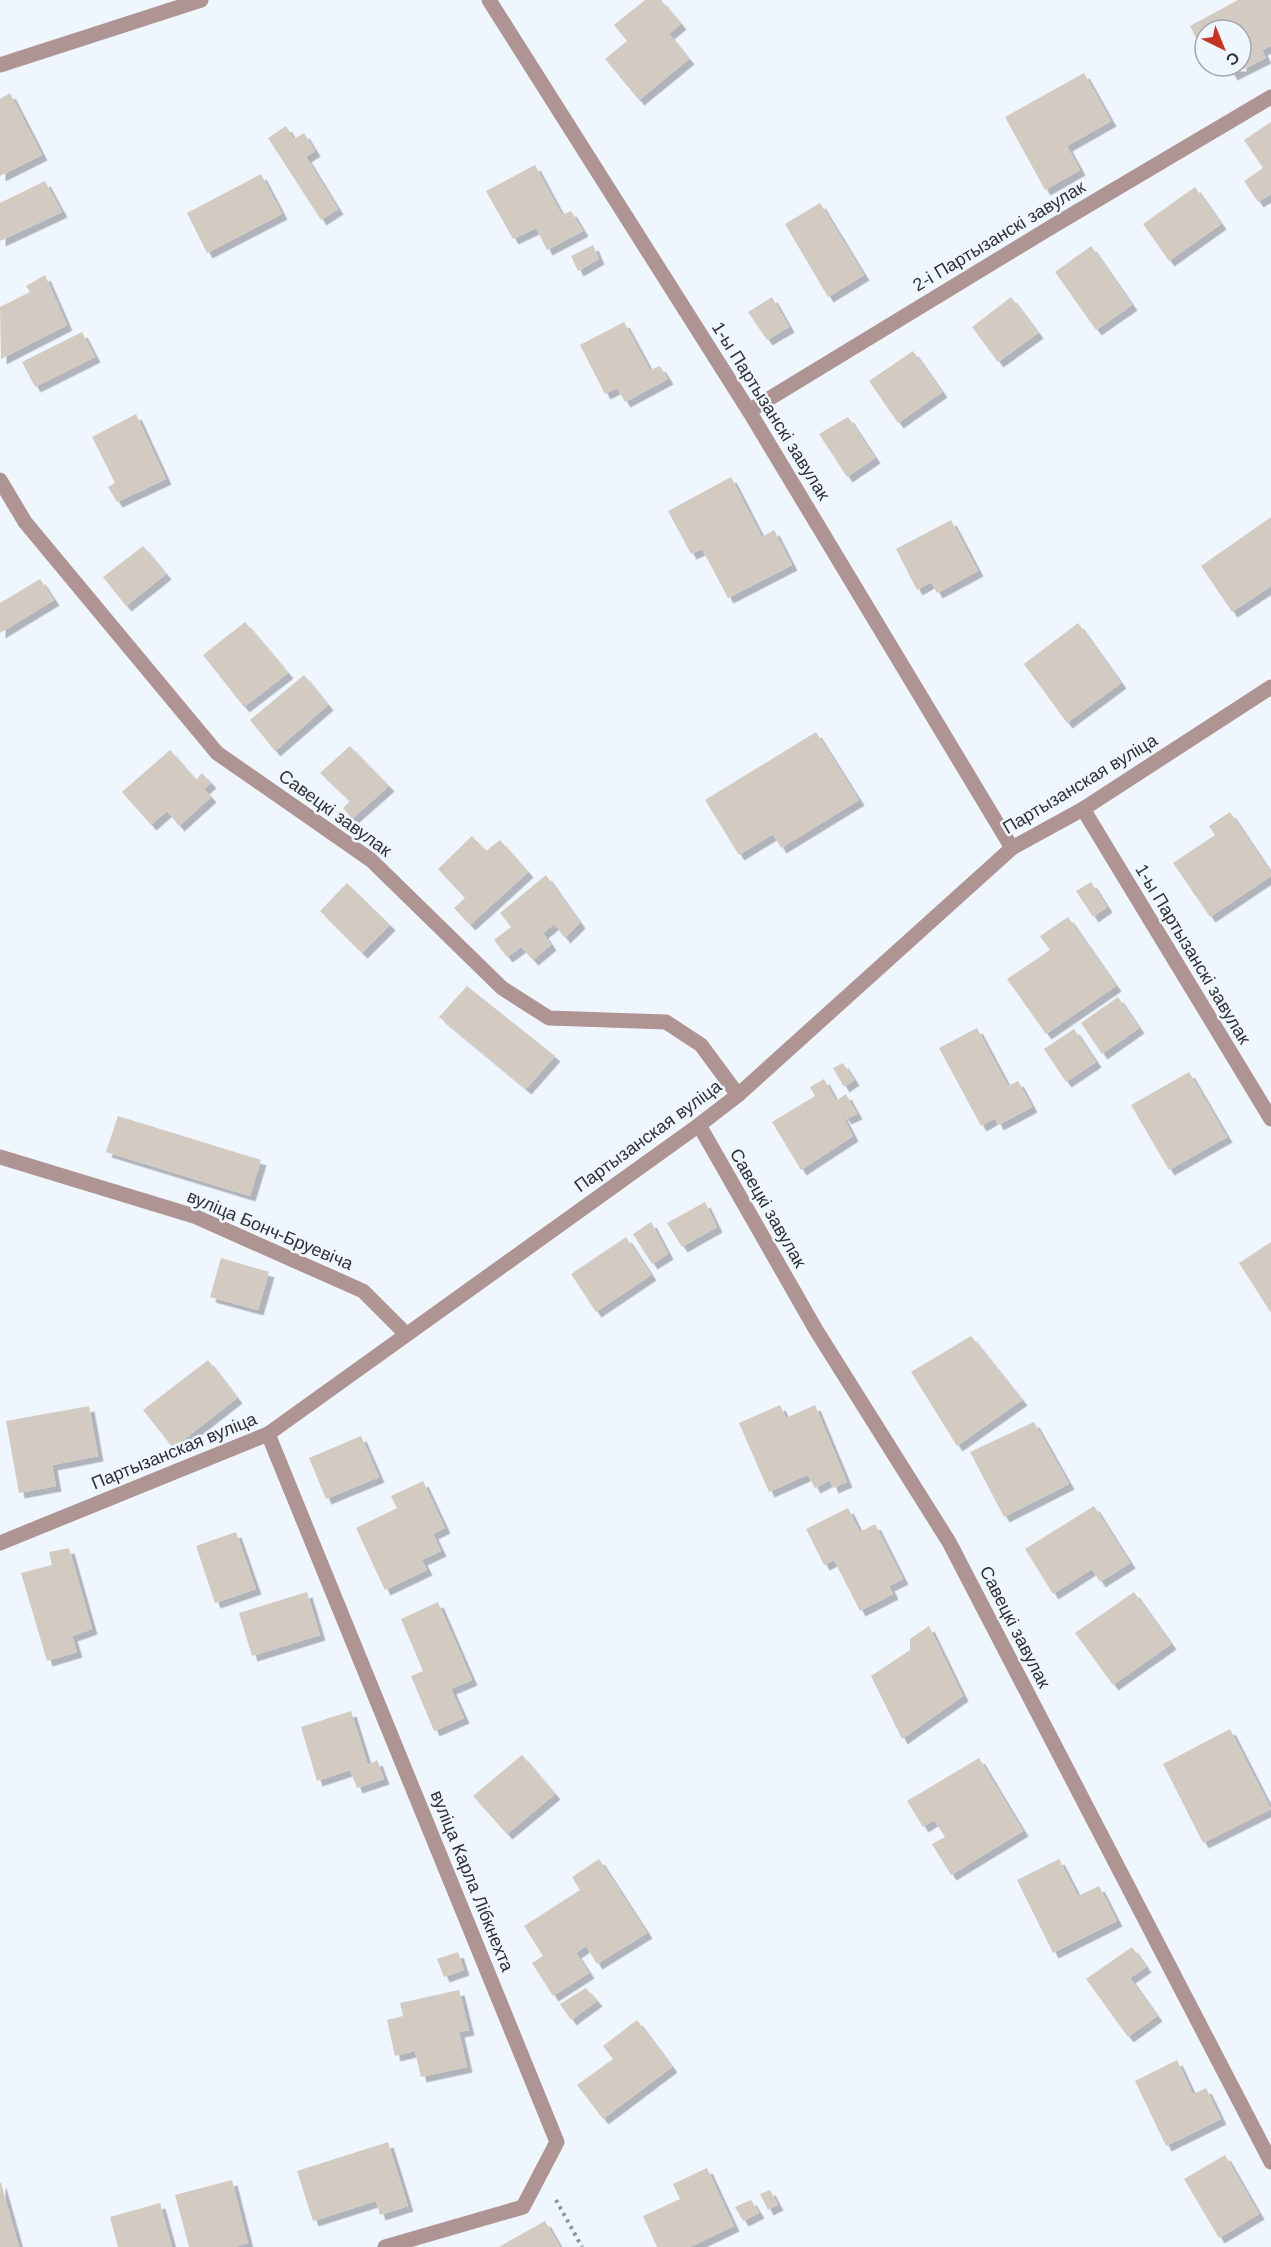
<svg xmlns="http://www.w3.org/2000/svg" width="1271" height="2247" font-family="Helvetica,sans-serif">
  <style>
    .building { fill: #d3cbc2; filter: url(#shadow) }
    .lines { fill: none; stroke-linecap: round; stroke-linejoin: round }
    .path { stroke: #8f9399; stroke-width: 4; stroke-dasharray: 3 4.5; stroke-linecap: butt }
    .minor { stroke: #af9494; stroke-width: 15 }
    .labels { text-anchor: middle; stroke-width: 5; stroke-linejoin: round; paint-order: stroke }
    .street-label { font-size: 18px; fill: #2f3135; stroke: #f0f6fe }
  </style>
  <defs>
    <filter id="shadow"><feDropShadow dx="5.5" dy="5.5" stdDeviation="0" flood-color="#0004"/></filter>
  </defs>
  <rect width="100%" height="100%" fill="#f0f6fe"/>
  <!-- building -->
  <g class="building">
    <polygon points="645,0 661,0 681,24 669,34 689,59 639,100 605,59 627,41 614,25"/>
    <polygon points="1238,0 1271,0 1271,46 1262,50 1266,58 1232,75 1227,66 1241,66 1241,30 1205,30 1205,51 1203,52 1190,26"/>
    <polygon points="1084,73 1111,121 1067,146 1080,170 1045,190 1005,117"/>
    <polygon points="10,93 42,155 0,176 0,99"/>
    <polygon points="1271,122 1271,194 1258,202 1244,181 1263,168 1244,140"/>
    <polygon points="286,126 294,139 304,133 315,151 306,157 338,209 321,220 268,138"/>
    <polygon points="535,165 562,215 571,211 583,231 547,250 536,228 513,239 486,191"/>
    <polygon points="261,174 282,214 207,253 187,213"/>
    <polygon points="45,181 62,212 0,241 0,203"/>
    <polygon points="1195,187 1221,224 1169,261 1143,224"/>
    <polygon points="820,203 864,275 828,297 785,224"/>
    <polygon points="593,245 599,259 578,271 571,256"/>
    <polygon points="1091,246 1132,305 1096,330 1055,272"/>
    <polygon points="45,275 67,325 1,359 0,307 30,292 26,286"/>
    <polygon points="772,297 789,327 767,340 748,312"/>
    <polygon points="1011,297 1038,333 998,362 972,327"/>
    <polygon points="624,322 650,370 660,366 668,379 625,402 617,388 605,394 580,345"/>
    <polygon points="82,332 95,357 35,387 22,362"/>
    <polygon points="913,351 942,392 898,423 869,381"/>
    <polygon points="136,414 166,479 117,502 108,487 115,483 92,437"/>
    <polygon points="848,417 875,458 847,477 819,434"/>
    <polygon points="731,477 762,537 774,530 792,565 728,598 702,549 691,554 668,511"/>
    <polygon points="1271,517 1271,586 1232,612 1201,566"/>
    <polygon points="951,520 978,571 937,593 931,582 917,590 896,549"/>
    <polygon points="143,546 166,574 126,606 103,577"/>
    <polygon points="40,579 54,600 0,633 0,603"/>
    <polygon points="245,622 288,673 244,707 203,655"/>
    <polygon points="1078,623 1121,683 1067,723 1024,664"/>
    <polygon points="304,675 328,705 275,751 250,720"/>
    <polygon points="816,732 859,800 781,848 773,834 739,855 705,800"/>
    <polygon points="350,746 389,786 352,819 343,808 350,801 320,773"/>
    <polygon points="170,750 196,780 202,773 211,783 204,789 211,797 179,826 167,811 151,825 122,792"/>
    <polygon points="1230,812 1271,873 1271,876 1210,917 1173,863 1215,835 1209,826"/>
    <polygon points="472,836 486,851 500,840 528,872 470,925 454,908 465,898 438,869"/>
    <polygon points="546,875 580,923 565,938 554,924 543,933 551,945 533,960 521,947 507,957 494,940 511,927 500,913"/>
    <polygon points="1091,882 1107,907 1093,917 1076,891"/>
    <polygon points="347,883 390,925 362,953 320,911"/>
    <polygon points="1068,917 1116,986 1046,1034 1007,979 1050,950 1040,936"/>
    <polygon points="467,986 555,1056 526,1089 439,1017"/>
    <polygon points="1118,997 1139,1028 1102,1054 1081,1023"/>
    <polygon points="977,1028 1008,1086 1018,1081 1032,1107 998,1125 995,1118 981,1126 939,1048"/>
    <polygon points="1074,1029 1096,1062 1066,1082 1044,1049"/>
    <polygon points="843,1063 854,1080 844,1087 833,1068"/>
    <polygon points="1189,1072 1227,1137 1169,1170 1131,1105"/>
    <polygon points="824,1079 836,1101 846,1094 857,1114 846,1119 838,1107 853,1136 801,1170 772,1122 815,1096 810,1087"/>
    <polygon points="118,1116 261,1160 250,1196 106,1152"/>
    <polygon points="705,1202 717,1227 682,1247 667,1223"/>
    <polygon points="651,1222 668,1254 652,1264 633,1234"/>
    <polygon points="626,1237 651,1275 596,1312 571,1274"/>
    <polygon points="1271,1242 1271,1313 1239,1263"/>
    <polygon points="221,1258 269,1272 258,1310 210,1297"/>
    <polygon points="971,1336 1022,1400 957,1446 911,1372"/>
    <polygon points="208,1360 237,1398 173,1448 143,1410"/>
    <polygon points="780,1405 786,1418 815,1405 847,1482 833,1488 830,1480 815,1488 804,1468 807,1475 769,1492 739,1423"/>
    <polygon points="89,1406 98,1456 52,1465 56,1486 19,1493 6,1421"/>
    <polygon points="1034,1422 1069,1484 1004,1517 970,1452"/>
    <polygon points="361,1436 379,1477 326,1499 309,1458"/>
    <polygon points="423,1481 445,1528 433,1534 441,1551 422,1560 427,1570 385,1590 356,1528 397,1508 391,1496"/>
    <polygon points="1094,1506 1130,1563 1100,1582 1092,1569 1053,1594 1025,1549"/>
    <polygon points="848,1508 860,1532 875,1524 903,1579 889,1586 893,1594 860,1611 834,1560 824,1565 806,1529"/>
    <polygon points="236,1532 256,1589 215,1603 196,1546"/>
    <polygon points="69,1548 92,1629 72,1636 77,1652 47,1661 21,1573 52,1565 49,1552"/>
    <polygon points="307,1592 320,1635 252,1656 239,1613"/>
    <polygon points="1134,1592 1171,1644 1113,1685 1075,1633"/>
    <polygon points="438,1602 472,1680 451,1689 464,1718 434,1731 411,1676 423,1671 401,1619"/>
    <polygon points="929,1626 963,1696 902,1739 871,1676 910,1650 910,1639"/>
    <polygon points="351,1711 368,1765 377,1760 384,1779 357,1788 350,1770 317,1781 301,1727"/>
    <polygon points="1230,1729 1271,1809 1203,1843 1163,1764"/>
    <polygon points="522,1755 555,1794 507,1834 473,1796"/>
    <polygon points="979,1758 1023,1831 951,1875 932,1844 945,1837 934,1820 923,1827 907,1801"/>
    <polygon points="599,1859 647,1933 597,1964 586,1946 576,1953 589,1973 553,1996 532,1963 543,1956 524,1926 580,1890 572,1877"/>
    <polygon points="1059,1859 1078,1896 1099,1886 1117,1921 1053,1953 1017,1880"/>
    <polygon points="1132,1947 1146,1967 1130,1978 1157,2016 1128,2037 1086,1979"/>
    <polygon points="458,1952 464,1970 444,1977 437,1959"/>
    <polygon points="586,1988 597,2001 571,2020 560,2004"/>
    <polygon points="459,1990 469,2030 459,2032 467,2067 421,2077 415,2051 395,2056 387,2020 403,2016 400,2003"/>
    <polygon points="637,2020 672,2067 603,2119 577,2085 613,2059 603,2046"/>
    <polygon points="1177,2060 1193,2094 1206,2088 1221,2119 1166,2146 1135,2081"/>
    <polygon points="388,2142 408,2206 380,2215 376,2201 313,2221 297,2171"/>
    <polygon points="1225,2155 1259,2214 1219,2238 1184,2179"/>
    <polygon points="707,2168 734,2226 690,2247 657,2247 643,2216 680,2199 673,2184"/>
    <polygon points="232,2180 248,2243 234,2247 189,2247 175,2195"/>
    <polygon points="0,2183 1,2183 19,2247 0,2247"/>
    <polygon points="770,2190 778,2205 768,2210 760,2194"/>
    <polygon points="751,2200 759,2213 743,2221 735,2207"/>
    <polygon points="160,2203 172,2247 118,2247 110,2217"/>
    <polygon points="545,2221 560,2247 499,2247"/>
  </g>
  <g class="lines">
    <!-- path -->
    <polyline class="path" points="556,2200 582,2247"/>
    <!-- minor -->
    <g class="minor">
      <polyline points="489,0 749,411 1012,848"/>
      <polyline points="0,65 201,0"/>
      <polyline points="749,411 1053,226 1271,97"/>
      <polyline points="0,480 25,522 217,753 371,860 502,988 549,1018 666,1022 701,1045 738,1095"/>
      <polyline points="1083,809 1271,1119"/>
      <polyline points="699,1125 816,1330 949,1542 1271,2162"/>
      <polyline points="0,1157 194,1216 363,1291 406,1334"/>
      <polyline points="268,1434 557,2142 523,2207 385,2247"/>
      <polyline points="0,1543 268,1434 699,1125 738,1095 1012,848 1083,809 1271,687"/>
    </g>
  </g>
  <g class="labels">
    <!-- street labels -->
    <g class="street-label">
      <text transform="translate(999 236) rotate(-31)" y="6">2-і Партызанскі завулак</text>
      <text transform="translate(771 411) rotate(58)" y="6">1-ы Партызанскі завулак</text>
      <text transform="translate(1080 784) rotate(-31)" y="6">Партызанская вуліца</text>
      <text transform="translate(335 813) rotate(36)" y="6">Савецкі завулак</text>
      <text transform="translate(1193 954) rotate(59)" y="6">1-ы Партызанскі завулак</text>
      <text transform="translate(648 1136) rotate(-36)" y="6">Партызанская вуліца</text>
      <text transform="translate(768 1208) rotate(60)" y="6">Савецкі завулак</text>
      <text transform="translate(270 1230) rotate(23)" y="6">вуліца Бонч-Бруевіча</text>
      <text transform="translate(174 1451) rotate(-22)" y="6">Партызанская вуліца</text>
      <text transform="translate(1015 1627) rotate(63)" y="6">Савецкі завулак</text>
      <text transform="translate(472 1881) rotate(68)" y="6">вуліца Карла Лібкнехта</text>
    </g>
  </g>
  <!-- north arrow -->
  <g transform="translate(1223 48) rotate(137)"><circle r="28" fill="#f0f6fe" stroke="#a3a7ae" stroke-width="1.5"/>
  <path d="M0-4.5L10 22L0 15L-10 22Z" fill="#c33626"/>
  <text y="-9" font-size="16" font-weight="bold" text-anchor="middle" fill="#2f3135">С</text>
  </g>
</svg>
